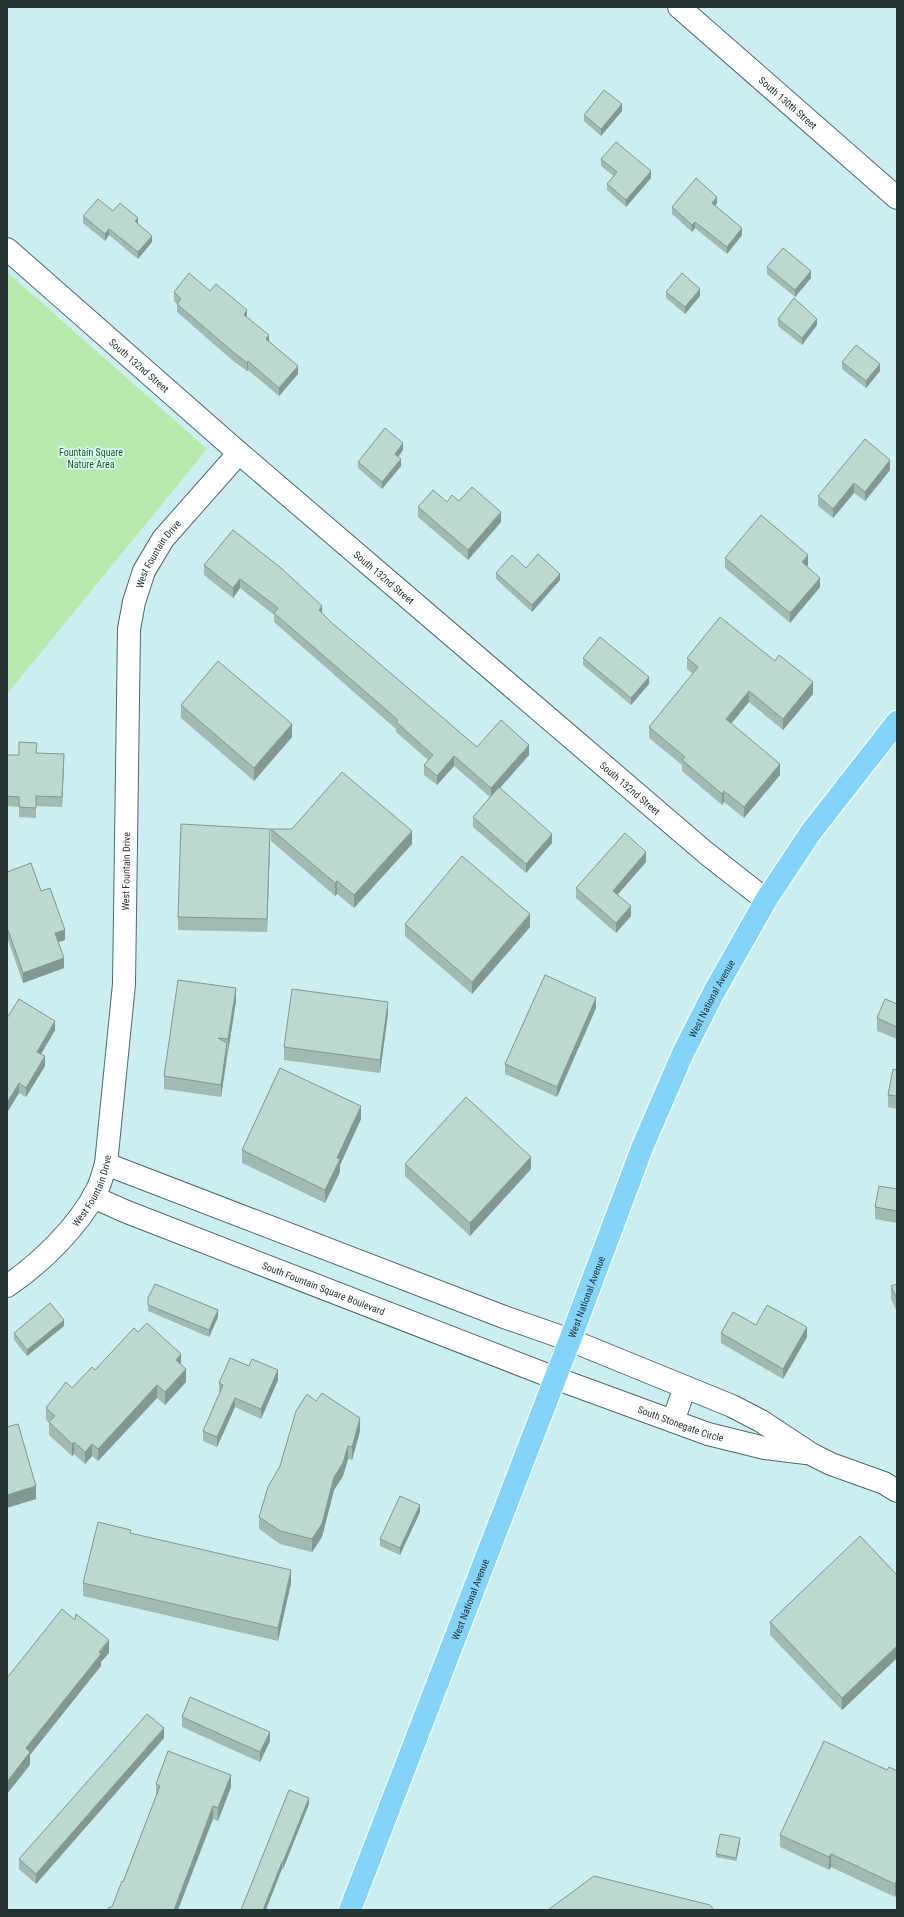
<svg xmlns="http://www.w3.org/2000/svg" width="904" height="1917" font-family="'Roboto Condensed',sans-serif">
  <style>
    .green { fill: #b8eaad }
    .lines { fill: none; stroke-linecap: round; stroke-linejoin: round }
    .minor-casing { stroke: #4d6b6e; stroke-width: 24 }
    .major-casing { stroke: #fff; stroke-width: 24 }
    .minor { stroke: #fff; stroke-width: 22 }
    .major { stroke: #83d4f8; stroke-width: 22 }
    .wall { fill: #a1bbb1 }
    .shaded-wall { fill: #839890 }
    .building { fill: #bbd9ce; stroke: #839890 }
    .labels { text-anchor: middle; stroke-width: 3.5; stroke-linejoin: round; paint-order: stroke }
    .street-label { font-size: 10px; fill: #263334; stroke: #d9fcfe }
    .park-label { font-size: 10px; fill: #1f5f0f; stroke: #d9fcfe }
  </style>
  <rect width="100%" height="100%" fill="#cceef1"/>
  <!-- green -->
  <polygon class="green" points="7,272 207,449 7,694"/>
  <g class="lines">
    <!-- minor casing -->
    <g class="minor-casing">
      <g id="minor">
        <path id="s1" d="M679 7 897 198"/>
        <path id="s2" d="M7 249 239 453 706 853 766 900"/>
        <polyline points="106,1164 504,1317 570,1340 732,1406 761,1421 811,1454 831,1464 884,1483 897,1491"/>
        <path id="s3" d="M93 1197 127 1212 555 1378 708 1434 765 1448 806 1453"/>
        <path id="s4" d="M7 1286C40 1264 79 1226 97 1190 101 1182 103 1173 106 1164L124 984 129 629 134 602 144 571 163 539 239 453"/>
        <polyline points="673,1421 685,1387"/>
      </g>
    </g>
    <!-- major casing -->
    <g class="major-casing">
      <g id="major">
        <path id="s5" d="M350 1910 570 1340 642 1148 683 1053 714 992 766 900 811 832 897 722"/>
      </g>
    </g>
    <!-- minor -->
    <use href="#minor" class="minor"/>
    <!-- major -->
    <use href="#major" class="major"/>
  </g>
  <!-- wall -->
  <g class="wall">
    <polygon points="622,111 601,136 584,121 584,115"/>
    <polygon points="601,159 651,178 626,207 607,190 607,184 614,176 601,166"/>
    <polygon points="717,203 715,206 742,235 727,254 695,228 692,232 672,214 672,207"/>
    <polygon points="113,211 138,224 152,242 138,259 109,235 105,241 83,223 83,216"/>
    <polygon points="767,267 811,278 795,297 767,274"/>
    <polygon points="210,291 247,317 269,341 298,374 279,396 248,370 247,371 232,360 177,312 177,304 174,301 174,292"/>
    <polygon points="666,292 700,296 685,314 666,298"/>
    <polygon points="778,319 817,325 802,345 778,326"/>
    <polygon points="842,362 880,371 866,388 842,369"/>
    <polygon points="403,450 398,457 401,466 382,489 358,468 358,462"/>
    <polygon points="890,470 865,501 854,493 833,518 818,506 818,496"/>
    <polygon points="459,501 501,522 468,560 418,517 418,507 447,502"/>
    <polygon points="233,530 322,613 332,623 477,747 529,755 500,788 552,843 526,873 473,827 473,817 490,797 454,766 437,785 424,775 424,765 428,760 396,732 396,729 274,622 274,615 240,588 233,598 204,575 204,565"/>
    <polygon points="725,558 808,565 807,566 820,587 790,623 725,568"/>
    <polygon points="526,568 560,580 532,612 496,579 496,573"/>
    <polygon points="583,658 649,684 631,705 583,665"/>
    <polygon points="687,658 813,694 783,730 749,702 731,723 780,775 744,818 724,802 722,805 682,771 682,765 649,738 649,727 693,674 687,669"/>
    <polygon points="181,705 292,737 254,781 181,718"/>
    <polygon points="37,753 64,764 62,807 36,806 36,818 19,817 19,807 7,806 7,755 19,755"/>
    <polygon points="271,829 412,844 354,908 337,894 335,896 271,841"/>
    <polygon points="270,841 267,932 178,930 178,917"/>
    <polygon points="646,862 617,895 631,916 616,933 576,898 576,888"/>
    <polygon points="7,872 41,891 65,940 58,942 64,968 23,983 7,937"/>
    <polygon points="405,924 530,927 472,994 405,936"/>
    <polygon points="236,1001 221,1097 164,1089 164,1076"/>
    <polygon points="897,1004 897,1039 877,1031 877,1018"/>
    <polygon points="596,1008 557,1097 505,1074 505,1064"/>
    <polygon points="388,1014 380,1073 284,1060 284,1047"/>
    <polygon points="7,1018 55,1030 41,1054 45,1066 26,1097 19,1093"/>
    <polygon points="897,1070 897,1109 888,1107 888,1095"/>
    <polygon points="361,1119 340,1165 340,1172 325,1203 242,1163 242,1150"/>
    <polygon points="405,1164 531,1169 470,1236 405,1176"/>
    <polygon points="897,1188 897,1223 875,1219 875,1207 897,1189"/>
    <polygon points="897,1284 897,1312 891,1299 891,1286"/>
    <polygon points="148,1298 218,1317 209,1337 148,1311"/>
    <polygon points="756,1325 807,1337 783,1379 721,1343 721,1333"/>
    <polygon points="64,1326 27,1356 14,1340 14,1333"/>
    <polygon points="138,1332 181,1365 186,1382 165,1405 157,1398 98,1461 92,1456 85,1464 74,1454 72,1456 49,1435 49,1423 46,1420 46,1408 95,1370"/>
    <polygon points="278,1380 261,1419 235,1407 217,1447 203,1441 203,1431 220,1393 219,1393 219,1383"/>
    <polygon points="360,1431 352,1460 348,1459 343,1476 334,1490 322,1537 312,1552 280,1544 259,1529 259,1517"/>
    <polygon points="420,1512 400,1555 380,1546 380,1539"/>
    <polygon points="131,1533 291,1583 278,1641 83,1596 83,1583"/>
    <polygon points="897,1575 897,1658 842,1710 770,1635 770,1622"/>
    <polygon points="182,1717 270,1741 260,1762 182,1727"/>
    <polygon points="164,1738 36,1884 19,1869 19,1859"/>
    <polygon points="887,1770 897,1771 897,1892 895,1897 831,1867 829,1870 780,1847 780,1835"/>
    <polygon points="156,1784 231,1787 218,1821 213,1819 112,1907 123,1882 156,1797"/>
    <polygon points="309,1804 283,1869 282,1869 241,1910"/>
    <polygon points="740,1842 736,1861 716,1857 716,1854"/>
  </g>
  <!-- shaded-wall -->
  <g class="shaded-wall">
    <polygon points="622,104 622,111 601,136 601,129"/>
    <polygon points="651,171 651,178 626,207 626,200"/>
    <polygon points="717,197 717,203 712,210 712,203"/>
    <polygon points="138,218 138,224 135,221"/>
    <polygon points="695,222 695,228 692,232 692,225"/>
    <polygon points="742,228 742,235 727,254 727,247"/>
    <polygon points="109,229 109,235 105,241 105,234"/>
    <polygon points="152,236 152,242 138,259 138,252"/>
    <polygon points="811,271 811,278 795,297 795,290"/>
    <polygon points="700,289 700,296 685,314 685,307"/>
    <polygon points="247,310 247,319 244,315"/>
    <polygon points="817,319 817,325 802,345 802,338"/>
    <polygon points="269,335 269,344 266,339"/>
    <polygon points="248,361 248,370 247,371 247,363"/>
    <polygon points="880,364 880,371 866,388 866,381"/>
    <polygon points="298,366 298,374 279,396 279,388"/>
    <polygon points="403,443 403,450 395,461 395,454"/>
    <polygon points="401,459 401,466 382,489 382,482"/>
    <polygon points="890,460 890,470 865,501 865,492"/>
    <polygon points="854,483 854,493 833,518 833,509"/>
    <polygon points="501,512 501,522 468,560 468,550"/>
    <polygon points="808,555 808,565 802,572 802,562"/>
    <polygon points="560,574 560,580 532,612 532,605"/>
    <polygon points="820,578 820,587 790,623 790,613"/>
    <polygon points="240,579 240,588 233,598 233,588"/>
    <polygon points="322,606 322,616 319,610"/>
    <polygon points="649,677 649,684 631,705 631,698"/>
    <polygon points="813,682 813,694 783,730 783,719"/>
    <polygon points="749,691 749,702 726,730 726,719"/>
    <polygon points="292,724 292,737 254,781 254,768"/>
    <polygon points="529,745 529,755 491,798 491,788"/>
    <polygon points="64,754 64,764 62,807 62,797"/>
    <polygon points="454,756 454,766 437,785 437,776"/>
    <polygon points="780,764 780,775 744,818 744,807"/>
    <polygon points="724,791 724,802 722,805 722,794"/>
    <polygon points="270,829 270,841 267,932 267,919"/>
    <polygon points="412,831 412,844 354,908 354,895"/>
    <polygon points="552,834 552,843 526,873 526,864"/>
    <polygon points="646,852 646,862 613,900 613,891"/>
    <polygon points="337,881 337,894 335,896 335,883"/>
    <polygon points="631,906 631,916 616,933 616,923"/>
    <polygon points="530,914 530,927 472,994 472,982"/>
    <polygon points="65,930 65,940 55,943 55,933"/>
    <polygon points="64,958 64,968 23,983 23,973"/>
    <polygon points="236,988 236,1001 228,1052 228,1039"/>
    <polygon points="596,998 596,1008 557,1097 557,1087"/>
    <polygon points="388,1002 388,1014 380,1073 380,1060"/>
    <polygon points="55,1021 55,1030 37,1061 37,1052"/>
    <polygon points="227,1043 227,1055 221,1097 221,1085"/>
    <polygon points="45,1056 45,1066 26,1097 26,1088"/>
    <polygon points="19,1083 19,1093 7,1113 7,1103"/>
    <polygon points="361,1106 361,1119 340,1165 340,1172 325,1203 325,1190 337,1158"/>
    <polygon points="531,1157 531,1169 470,1236 470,1223"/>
    <polygon points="218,1310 218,1317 209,1337 209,1330"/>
    <polygon points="64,1320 64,1326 27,1356 27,1350"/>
    <polygon points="807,1327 807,1337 783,1379 783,1369"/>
    <polygon points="181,1354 181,1367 176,1360"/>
    <polygon points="186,1369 186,1382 165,1405 165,1392"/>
    <polygon points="278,1370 278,1380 261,1419 261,1409"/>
    <polygon points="157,1385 157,1398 98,1461 98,1449"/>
    <polygon points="235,1398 235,1407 217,1447 217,1437"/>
    <polygon points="360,1418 360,1431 352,1460 352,1447"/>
    <polygon points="74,1442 74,1454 72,1456 72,1444"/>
    <polygon points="92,1444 92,1456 85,1464 85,1452"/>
    <polygon points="348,1446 348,1459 343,1476 334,1490 322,1537 312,1552 312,1539 334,1477"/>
    <polygon points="36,1486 36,1499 7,1508 7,1495"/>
    <polygon points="420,1505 420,1512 400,1555 400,1548"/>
    <polygon points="291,1570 291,1583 278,1641 278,1628"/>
    <polygon points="109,1640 109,1653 101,1662 101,1666 30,1755 30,1765 7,1794 7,1782 26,1748"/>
    <polygon points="897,1646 897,1658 842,1710 842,1698"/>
    <polygon points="164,1728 164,1738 36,1884 36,1874"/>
    <polygon points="270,1732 270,1741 260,1762 260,1752"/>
    <polygon points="231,1775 231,1787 218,1821 218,1808"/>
    <polygon points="309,1798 309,1804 283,1869 283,1862"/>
    <polygon points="213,1806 213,1819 178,1910 174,1910"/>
    <polygon points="740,1838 740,1842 736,1861 736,1858"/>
    <polygon points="831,1854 831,1867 829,1870 829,1857"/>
    <polygon points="282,1862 282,1869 266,1910 263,1910"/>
    <polygon points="897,1879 897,1892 895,1897 895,1884"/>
  </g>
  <!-- building -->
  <g class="building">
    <polygon points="604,90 622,104 601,129 584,115"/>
    <polygon points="616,142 651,171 626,200 607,184 617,172 601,159"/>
    <polygon points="696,178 717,197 712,203 742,228 727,247 695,222 692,225 672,207"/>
    <polygon points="98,199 113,211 120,203 138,218 135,221 152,236 138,252 109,229 105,234 83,216"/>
    <polygon points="783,248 811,271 795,290 767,267"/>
    <polygon points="189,273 210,291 216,284 247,310 244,315 269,335 266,339 298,366 279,388 248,361 247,363 232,351 177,304 181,299 174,292"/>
    <polygon points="682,273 700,289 685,307 666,292"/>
    <polygon points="794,298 817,319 802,338 778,319"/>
    <polygon points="856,345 880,364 866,381 842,362"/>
    <polygon points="385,428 403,443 395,454 401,459 382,482 358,462"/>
    <polygon points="865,439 890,460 865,492 854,483 833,509 818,496"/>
    <polygon points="472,487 501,512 468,550 418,507 433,490 447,502 452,495 459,501"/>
    <polygon points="761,515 808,555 802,562 820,578 790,613 725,558"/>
    <polygon points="233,530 281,568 322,606 319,610 332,623 477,747 501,720 529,745 491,788 454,756 437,776 424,765 433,755 396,722 398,720 274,613 278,608 240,579 233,588 204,565"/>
    <polygon points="538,554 560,574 532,605 496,573 512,555 526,568"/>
    <polygon points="720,617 775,661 779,655 813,682 783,719 749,691 726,719 780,764 744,807 724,791 722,794 682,760 685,757 649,727 698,667 687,658"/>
    <polygon points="600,637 649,677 631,698 583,658"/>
    <polygon points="218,661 292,724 254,768 181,705"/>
    <polygon points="19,742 37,743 36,753 64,754 62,797 36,796 36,808 19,807 19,797 7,796 7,755 19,755"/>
    <polygon points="342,772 412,831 354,895 337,881 335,883 271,829 292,829"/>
    <polygon points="499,787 552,834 526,864 473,817"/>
    <polygon points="181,824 270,829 267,919 178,917"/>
    <polygon points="625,833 646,852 613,891 631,906 616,923 576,888"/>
    <polygon points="462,856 530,914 472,982 405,924"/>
    <polygon points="31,863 41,891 50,888 65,930 55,933 64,958 23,973 7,927 7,872"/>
    <polygon points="545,975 596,998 557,1087 505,1064"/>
    <polygon points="178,980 236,988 228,1039 218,1038 227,1043 221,1085 164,1076"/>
    <polygon points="292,989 388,1002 380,1060 284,1047"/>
    <polygon points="19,999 55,1021 37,1052 45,1056 26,1088 19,1083 7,1103 7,1018"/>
    <polygon points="885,999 897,1004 897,1027 877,1018"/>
    <polygon points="280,1068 361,1106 337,1158 340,1159 325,1190 242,1150"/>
    <polygon points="893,1069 897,1070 897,1096 888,1095"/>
    <polygon points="466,1097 531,1157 470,1223 405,1164"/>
    <polygon points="879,1186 897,1189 897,1188 897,1211 875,1207"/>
    <polygon points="155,1284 218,1310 209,1330 148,1305 148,1298"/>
    <polygon points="897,1284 897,1299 891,1286"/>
    <polygon points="50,1303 64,1320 27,1350 14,1333"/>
    <polygon points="767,1305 807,1327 783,1369 721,1333 733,1312 756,1325"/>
    <polygon points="147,1323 181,1354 176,1360 186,1369 165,1392 157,1385 98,1449 92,1444 85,1452 74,1442 72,1444 49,1422 55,1416 46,1408 66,1382 72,1388 92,1367 95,1370 134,1328 138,1332"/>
    <polygon points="230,1358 249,1366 252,1359 278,1370 261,1409 235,1398 217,1437 203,1431 223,1385 219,1383"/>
    <polygon points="322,1393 360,1418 352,1447 348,1446 343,1463 334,1477 322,1524 312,1539 280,1531 259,1517 268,1487 280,1466 296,1411 307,1394 316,1401"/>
    <polygon points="18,1424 36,1486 7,1495 7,1427"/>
    <polygon points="400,1496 420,1505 400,1548 380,1539"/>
    <polygon points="98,1522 131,1530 130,1533 291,1570 278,1628 83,1583"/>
    <polygon points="860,1536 897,1575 897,1646 842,1698 770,1622"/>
    <polygon points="62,1609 75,1620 76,1614 109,1640 99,1652 101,1654 26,1748 30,1752 7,1782 7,1678"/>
    <polygon points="190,1697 270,1732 260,1752 182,1717"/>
    <polygon points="147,1714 164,1728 36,1874 19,1859"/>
    <polygon points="824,1741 887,1770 889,1767 897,1771 897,1879 895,1884 831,1854 829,1857 780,1835"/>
    <polygon points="168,1751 231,1775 218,1808 213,1806 174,1910 108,1910 109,1907 112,1907 122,1881 123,1882 160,1786 156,1784"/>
    <polygon points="289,1790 309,1798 283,1862 282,1862 263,1910 241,1910"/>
    <polygon points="720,1834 740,1838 736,1858 716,1854"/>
    <polygon points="594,1876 710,1905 714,1910 548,1910"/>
  </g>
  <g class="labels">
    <!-- street labels -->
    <g class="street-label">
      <text dy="4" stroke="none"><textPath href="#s1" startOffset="145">South 130th Street</textPath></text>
      <text dy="4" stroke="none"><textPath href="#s2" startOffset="176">South 132nd Street</textPath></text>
      <text dy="4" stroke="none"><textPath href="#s4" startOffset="778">West Fountain Drive</textPath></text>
      <text dy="4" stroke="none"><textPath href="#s2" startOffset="500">South 132nd Street</textPath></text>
      <text dy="4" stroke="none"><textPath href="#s2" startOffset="824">South 132nd Street</textPath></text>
      <text dy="4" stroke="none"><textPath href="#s4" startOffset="454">West Fountain Drive</textPath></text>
      <text dy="4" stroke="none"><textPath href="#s5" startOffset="981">West National Avenue</textPath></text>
      <text dy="4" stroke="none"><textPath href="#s4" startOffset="130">West Fountain Drive</textPath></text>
      <text dy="4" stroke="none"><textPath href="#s3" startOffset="248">South Fountain Square Boulevard</textPath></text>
      <text dy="4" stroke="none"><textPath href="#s5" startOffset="657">West National Avenue</textPath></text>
      <text dy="4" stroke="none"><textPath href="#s3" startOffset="630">South Stonegate Circle</textPath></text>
      <text dy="4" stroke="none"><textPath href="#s5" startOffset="333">West National Avenue</textPath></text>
    </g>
    <!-- park labels -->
    <g class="park-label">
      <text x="91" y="456">Fountain Square<tspan x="91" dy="12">Nature Area</tspan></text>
    </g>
  </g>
  <!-- border -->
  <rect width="904" height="1917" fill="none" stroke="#263334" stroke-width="16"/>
</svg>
